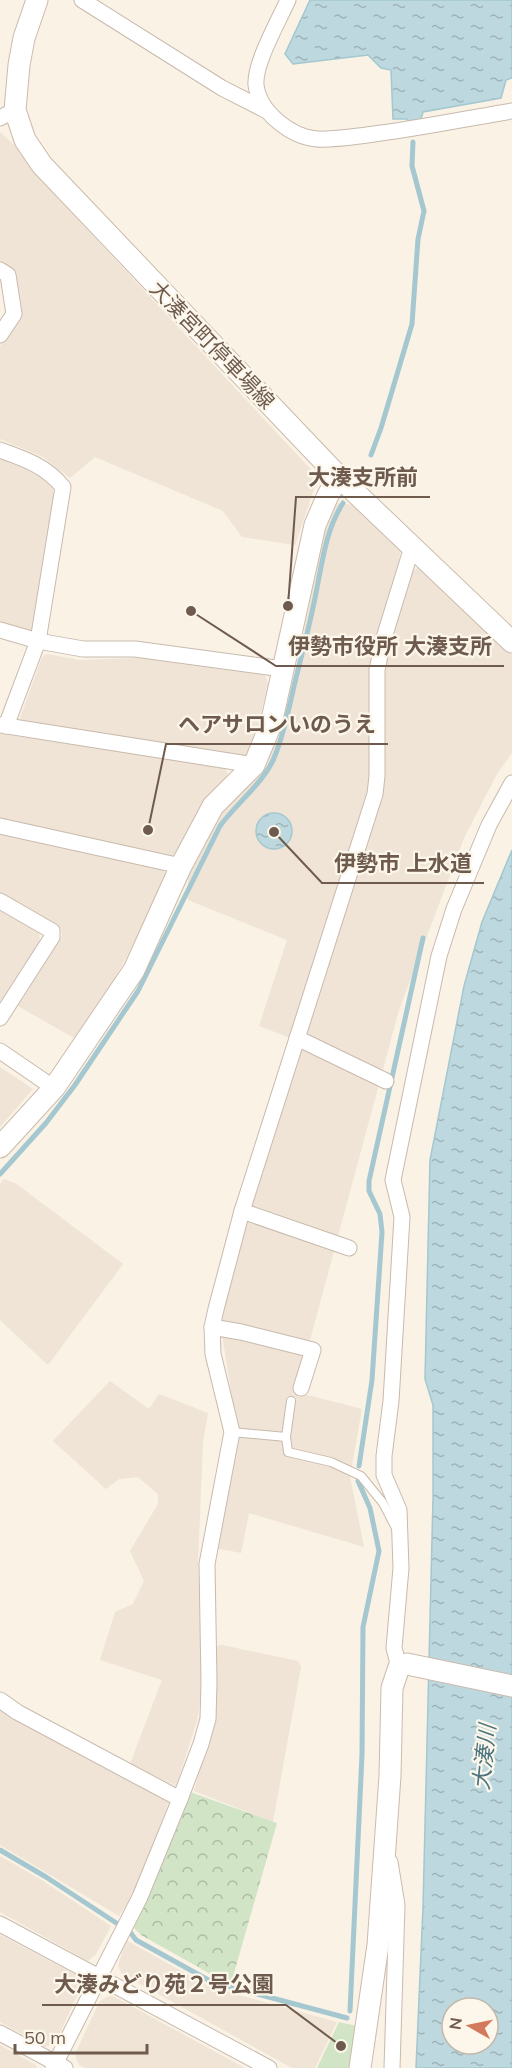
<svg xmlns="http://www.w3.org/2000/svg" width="512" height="2068" font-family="Mulish,'Noto Sans JP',sans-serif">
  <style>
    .residential { fill: #efe4d5 }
    .forest { fill: url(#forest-crowns) }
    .green { fill: #d1e4c6 }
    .water { fill: url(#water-ripples); stroke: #a4c7d0; stroke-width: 1.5; fill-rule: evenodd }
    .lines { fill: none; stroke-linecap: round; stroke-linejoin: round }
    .stream { stroke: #a4c7d0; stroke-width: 5 }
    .lane-casing { stroke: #c8baad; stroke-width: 10 }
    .street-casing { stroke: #c8baad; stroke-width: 17 }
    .secondary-casing { stroke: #cbbbac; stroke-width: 23 }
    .lane { stroke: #fff; stroke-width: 8 }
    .street { stroke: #fff; stroke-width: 15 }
    .secondary { stroke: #fff; stroke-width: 21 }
    .labels { text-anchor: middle; stroke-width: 4.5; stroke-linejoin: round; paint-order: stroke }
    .street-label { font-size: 21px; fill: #6e5b4e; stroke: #fcf6eb }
    .water-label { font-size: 22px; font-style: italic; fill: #4b747f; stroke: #fcf6eb }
    .leader { fill: none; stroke: #6e5b4e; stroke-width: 2 }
    .callout-dot { fill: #6e5b4e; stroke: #fcf6eb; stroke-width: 2 }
    .callout-label { font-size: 22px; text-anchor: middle; font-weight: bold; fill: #6e5b4e; stroke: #fcf6eb; stroke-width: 4.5; stroke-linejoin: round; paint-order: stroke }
  </style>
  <defs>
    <pattern id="forest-crowns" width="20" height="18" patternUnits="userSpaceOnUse" patternTransform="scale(1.5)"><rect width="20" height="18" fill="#d1e4c6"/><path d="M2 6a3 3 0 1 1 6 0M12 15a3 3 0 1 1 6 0" fill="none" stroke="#aebca3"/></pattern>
    <pattern id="water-ripples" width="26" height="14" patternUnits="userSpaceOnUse" patternTransform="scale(1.5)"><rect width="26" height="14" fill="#bdd9df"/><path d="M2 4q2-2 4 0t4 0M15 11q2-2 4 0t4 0" fill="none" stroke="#9eb3b7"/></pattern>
  </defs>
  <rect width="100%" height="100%" fill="#f9f2e5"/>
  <!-- residential -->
  <g class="residential">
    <polygon points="0,132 18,149 41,180 318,477 295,545 242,537 223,511 95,457 70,478 43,457 0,439 0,346 21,314 15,271 0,261"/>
    <polygon points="0,457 33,469 50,482 54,493 34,631 0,623"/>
    <polygon points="337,503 354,505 401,549 393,590 375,640 370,667 370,768 367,792 291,1038 259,1026 287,940 188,900 188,870 220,813 258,774 284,727 325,529"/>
    <polygon points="418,567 512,655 512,753 497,774 464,838 399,1010 296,1392 362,1409 350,1476 364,1547 249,1513 241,1553 216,1548 238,1435 220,1322 249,1212 382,795 384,684 388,652 409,575"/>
    <polygon points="47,654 80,660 137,658 265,675 268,683 259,721 248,754 241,757 23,723 20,718 42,657"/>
    <polygon points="0,734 224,766 228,774 204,802 177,853 171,856 154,853 0,819"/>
    <polygon points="0,831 163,870 166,875 138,936 116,976 74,1038 18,1006 62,936 61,929 0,893"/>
    <polygon points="0,910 39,933 40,942 0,1003"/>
    <polygon points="0,1067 33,1089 0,1127"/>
    <polygon points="4,1179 15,1183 123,1264 48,1365 0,1320 0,1184"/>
    <polygon points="110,1381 149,1409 159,1394 208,1413 203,1442 198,1561 202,1686 197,1721 176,1786 130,1764 162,1680 100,1660 115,1612 133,1604 144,1581 130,1551 158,1504 158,1494 138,1477 119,1479 106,1489 53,1441"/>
    <polygon points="222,1645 298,1661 301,1667 273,1822 194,1791 213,1724 217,1646"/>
    <polygon points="0,1707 170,1798 135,1892 119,1916 0,1845"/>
    <polygon points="0,1856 43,1881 111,1926 96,1954 88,1961 0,1912"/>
    <polygon points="0,1935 78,1976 80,1989 55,2044 45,2047 0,2022"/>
    <polygon points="126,1940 210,1987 337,2022 315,2068 292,2068 122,1974 118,1966"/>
    <polygon points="111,1995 245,2068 85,2068 79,2065 75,2054 100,2001"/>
    <polygon points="0,2045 36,2065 37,2068 0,2068"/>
  </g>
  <!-- forest -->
  <polygon class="forest" points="190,1792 277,1823 232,1980 214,1976 141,1935 134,1928"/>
  <!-- green -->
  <polygon class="green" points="339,2022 357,2026 352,2066 349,2068 317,2068"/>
  <!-- water -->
  <g class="water">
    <polygon points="310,0 512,0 512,78 506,80 501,98 423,112 420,122 410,124 407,119 393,119 391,70 381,68 368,55 293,64 285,54"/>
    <circle cx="274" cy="831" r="18"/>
    <path d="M512 850V2068H416L423 1907 433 1498V1405L425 1379 430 1160 464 986 482 922ZM452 2008H488V2044H452Z"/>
  </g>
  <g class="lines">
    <!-- stream -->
    <g class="stream">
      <polyline points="371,455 381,428 412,324 418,239 424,211 412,166 413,142"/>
      <path d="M0 1174 46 1123 75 1085 138 991 220 826C235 805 265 781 274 758 286 730 290 700 298 670 304 646 310 623 315 598 322 565 325 531 343 503"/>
      <polyline points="359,1466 372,1380 382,1232 380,1214 369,1191 369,1181 423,938"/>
      <polyline points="0,1850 46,1877 130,1932 136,1940 212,1982 347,2018"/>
      <polyline points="350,2011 362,1755 363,1627 379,1551 370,1508 358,1481"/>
    </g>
    <!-- lane casing -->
    <g class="lane-casing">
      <g id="lane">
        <polyline points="291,1401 286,1437 288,1452 331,1462 361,1476 383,1503 397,1530"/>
        <polyline points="232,1432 286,1437"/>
      </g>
    </g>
    <!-- street casing -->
    <g class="street-casing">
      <g id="street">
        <polyline points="82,0 222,88 265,110"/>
        <path d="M288 0C279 20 254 64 256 85 259 112 291 137 317 139 333 140 351 137 367 135 416 129 464 119 512 111"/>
        <polyline points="0,118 15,110"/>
        <polyline points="0,270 8,275 14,314 0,335"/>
        <path d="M0 450C25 459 46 466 63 487L38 641 0 630"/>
        <polyline points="0,725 254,765"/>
        <polyline points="6,726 38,641 83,649 135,649 283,669"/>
        <polyline points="0,826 181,866"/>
        <polyline points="0,901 52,931 52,937 0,1018"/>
        <polyline points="297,1038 386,1081"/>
        <polyline points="0,1051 54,1088"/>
        <polyline points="242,1211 349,1248"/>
        <polyline points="212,1327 241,1332 313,1350 301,1388"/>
        <polyline points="399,1667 394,1648 401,1568 399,1510 384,1475 384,1456 391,1401 402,1217 393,1180 439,956 454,909 489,825 512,783"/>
        <polyline points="0,1700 17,1712 180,1799 201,1744 208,1719 209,1682 207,1564 232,1432 213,1354 212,1327 216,1309 242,1211 375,794 377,776 377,670 383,641 412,547"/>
        <polyline points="390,1862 397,1905 392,2068"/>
        <polyline points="0,1924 269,2068"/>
        <polyline points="0,2033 65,2068"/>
        <polyline points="53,2068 140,1897 180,1799"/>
      </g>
    </g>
    <!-- secondary casing -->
    <g class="secondary-casing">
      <g id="secondary">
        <polyline points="37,0 24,38 19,65 15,110 25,140 42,165 339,477 512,642"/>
        <polyline points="0,1147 54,1088 134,970 181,866 213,806 254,765 271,724 315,525 328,495 339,477"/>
        <polyline points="360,2068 378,1945 390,1776 392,1688 399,1667 407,1664 512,1686"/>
      </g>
    </g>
    <!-- lane -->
    <use href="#lane" class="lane"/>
    <!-- street -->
    <use href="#street" class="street"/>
    <!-- secondary -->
    <use href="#secondary" class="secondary"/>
  </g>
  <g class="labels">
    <!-- street labels -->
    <g class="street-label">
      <text transform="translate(212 345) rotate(46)" y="7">大湊宮町停車場線</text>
    </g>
    <!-- water labels -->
    <g class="water-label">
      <text transform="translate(484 1757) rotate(-84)" y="8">大湊川</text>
    </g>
  </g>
  <!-- callouts -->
  <path class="leader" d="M288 606L296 497H430M191 611L276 666H504M148 830L166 744H388M274 832L322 883H484M341 2046L286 2005H42"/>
  <g class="callout-dot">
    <circle cx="288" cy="606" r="6"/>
    <circle cx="191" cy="611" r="6"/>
    <circle cx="148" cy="830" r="6"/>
    <circle cx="274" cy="832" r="6"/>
    <circle cx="341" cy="2046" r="6"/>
  </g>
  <g class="callout-label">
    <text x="363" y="485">大湊支所前</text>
    <text x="390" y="654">伊勢市役所 大湊支所</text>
    <text x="277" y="732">ヘアサロンいのうえ</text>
    <text x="403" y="871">伊勢市 上水道</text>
    <text x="164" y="1992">大湊みどり苑２号公園</text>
  </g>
  <!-- north arrow -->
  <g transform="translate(470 2026) rotate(279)"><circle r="28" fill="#fcf6eb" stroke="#c3b8ac" stroke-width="1.5"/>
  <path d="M0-4.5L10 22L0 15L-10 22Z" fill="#d27a5b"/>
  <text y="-9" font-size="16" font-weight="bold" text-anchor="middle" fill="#6e5b4e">N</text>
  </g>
  <!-- scale -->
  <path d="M15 2044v9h132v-9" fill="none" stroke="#6e5b4e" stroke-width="3"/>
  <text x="24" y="2044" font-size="18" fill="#6e5b4e" stroke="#fcf6eb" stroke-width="4.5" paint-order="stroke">50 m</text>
</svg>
